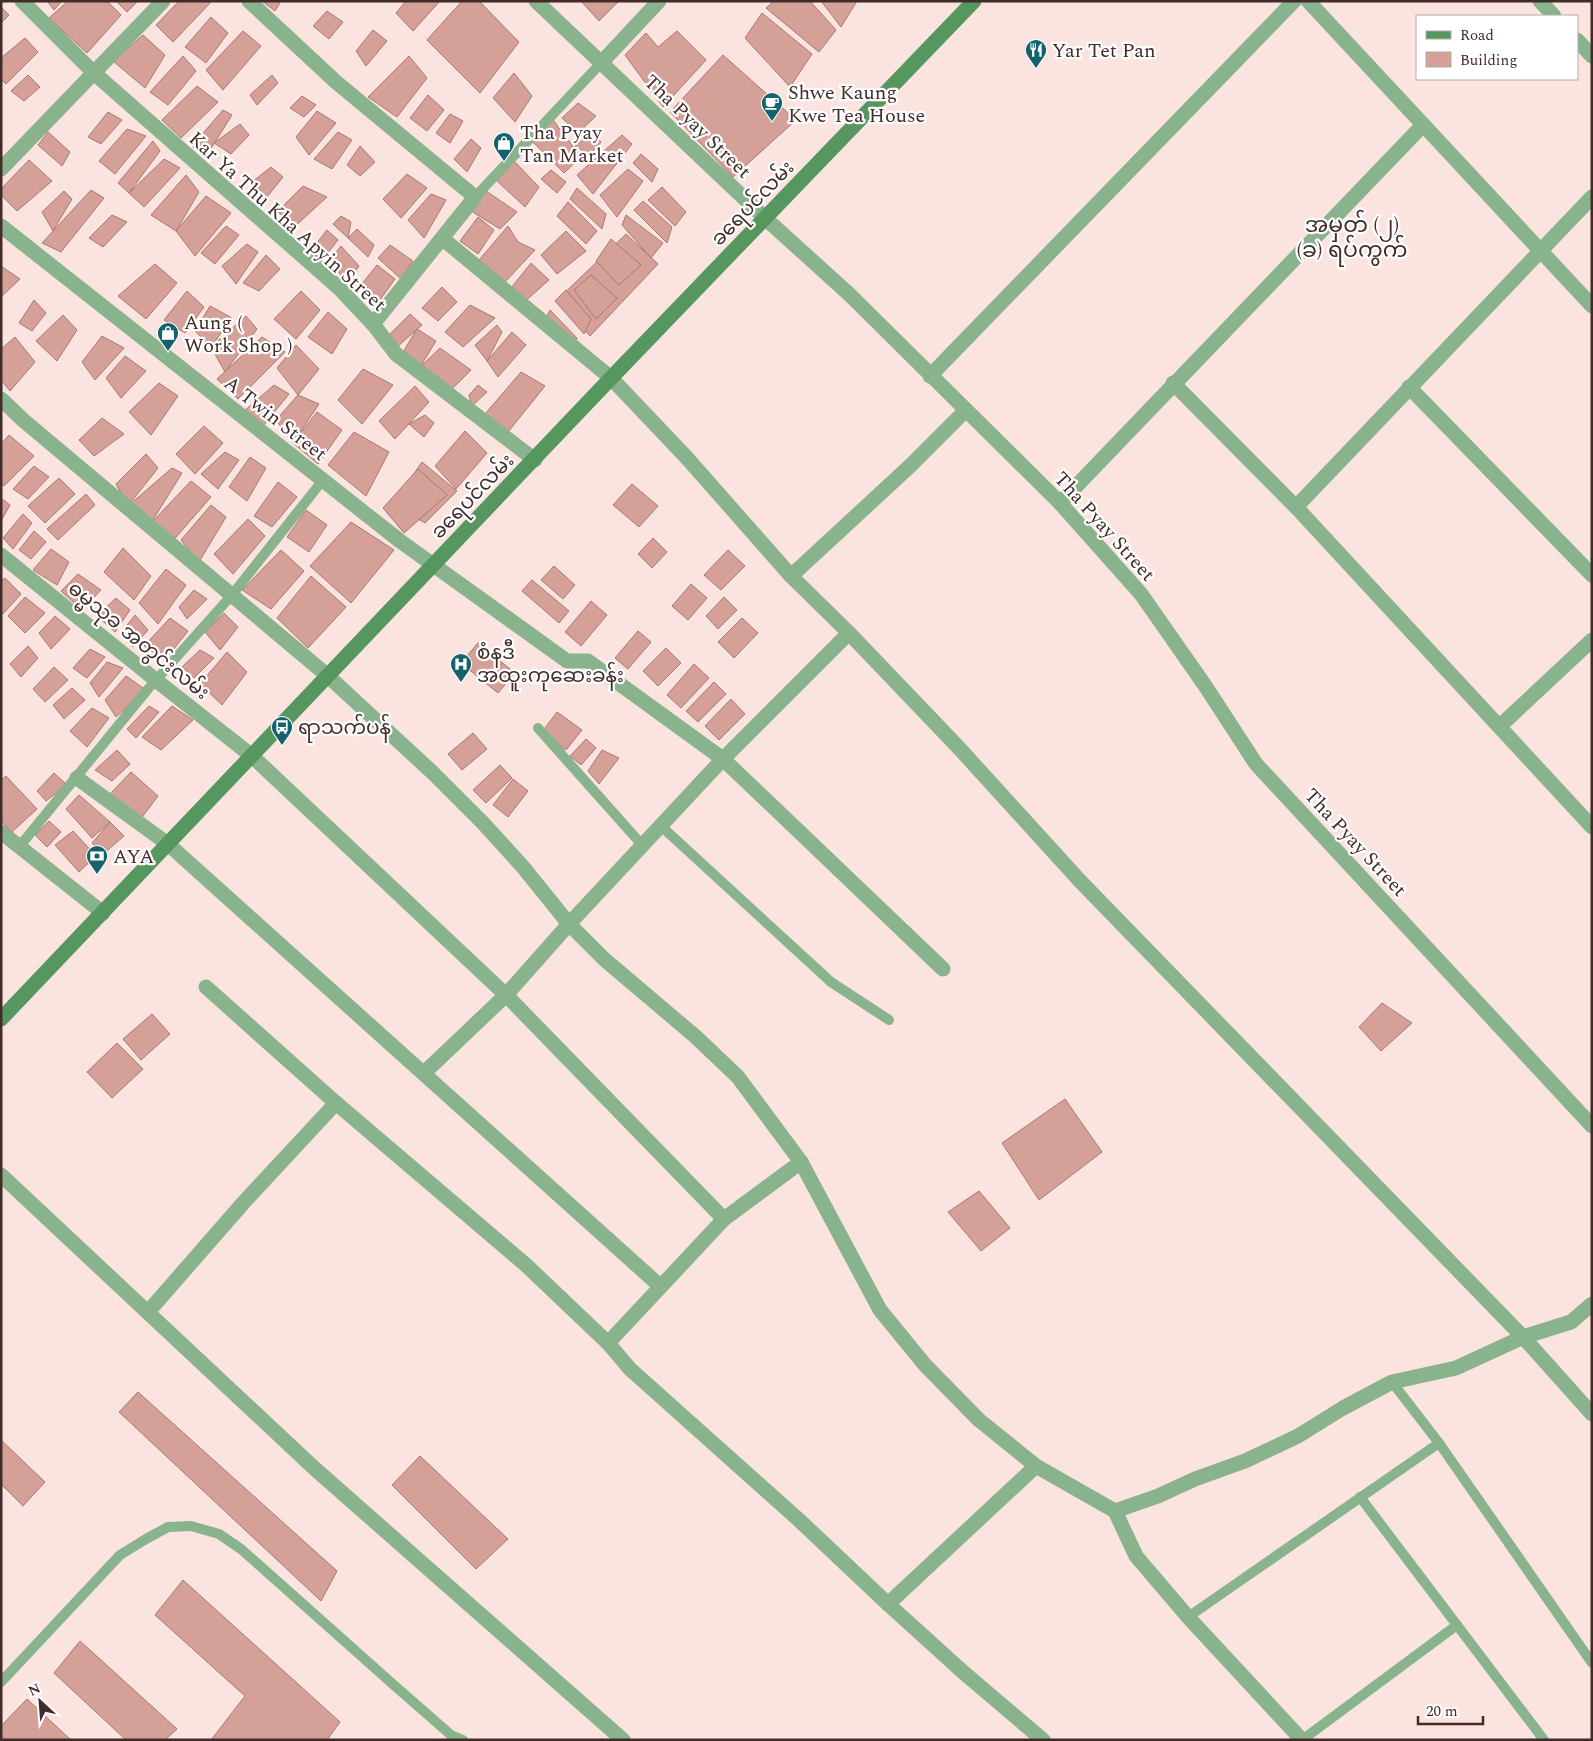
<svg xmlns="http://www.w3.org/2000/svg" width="1593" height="1741" font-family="Spectral,'Noto Sans Myanmar',serif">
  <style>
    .building { fill: #d5a098; stroke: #aa7871 }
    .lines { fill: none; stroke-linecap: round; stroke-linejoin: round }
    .lane { stroke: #88b38d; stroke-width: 10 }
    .street { stroke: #88b38d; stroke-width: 15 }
    .secondary { stroke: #55975f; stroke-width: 15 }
    .labels { text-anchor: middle; stroke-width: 4.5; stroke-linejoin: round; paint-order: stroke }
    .poi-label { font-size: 20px; fill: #422c29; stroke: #fff; text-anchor: start }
    .street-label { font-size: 20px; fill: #422c29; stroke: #fff }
    .quarter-label { font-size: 22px; fill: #422c29; stroke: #fff }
  </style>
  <rect width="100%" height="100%" fill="#fbe4e0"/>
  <!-- building -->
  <g class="building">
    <polygon points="47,1 62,1 54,10"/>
    <polygon points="68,1 107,1 121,15 87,53 49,18"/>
    <polygon points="116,1 138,1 127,12"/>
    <polygon points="179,1 212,1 173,42 156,25"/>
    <polygon points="262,1 281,1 275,11"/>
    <polygon points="406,1 440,1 413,31 396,13"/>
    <polygon points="462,1 479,1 519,42 480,93 427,40"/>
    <polygon points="581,1 619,1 599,21"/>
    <polygon points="774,1 810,1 836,30 819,52 766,8"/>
    <polygon points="821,1 857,1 841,27"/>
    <polygon points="1,7 9,15 1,23"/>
    <polygon points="327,11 343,22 329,39 313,26"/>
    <polygon points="762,13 812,54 790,87 745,38"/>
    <polygon points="211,17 228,33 206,63 185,47"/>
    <polygon points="373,30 387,41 366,66 356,51"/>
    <polygon points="243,31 261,46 223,90 206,70"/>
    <polygon points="677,31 706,60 663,107 625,55 646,33 658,47"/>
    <polygon points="143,35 165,55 145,88 113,61"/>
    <polygon points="25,38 38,52 6,84 1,79 1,58"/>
    <polygon points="723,55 796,120 733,177 670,112"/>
    <polygon points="183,56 196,71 168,105 150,92"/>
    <polygon points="409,56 427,78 397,117 368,97"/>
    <polygon points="514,73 532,96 515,122 493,98"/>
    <polygon points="28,75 40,87 24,101 11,91"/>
    <polygon points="272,75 278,83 257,105 250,95"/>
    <polygon points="197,86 218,102 181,138 162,120"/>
    <polygon points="428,95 444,110 427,131 410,118"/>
    <polygon points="302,96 316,105 304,117 290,108"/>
    <polygon points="578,103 596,116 578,133 562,118"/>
    <polygon points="223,110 232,115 205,158 192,146"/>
    <polygon points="317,111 336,123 309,155 296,137"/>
    <polygon points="108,112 122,120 101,144 88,137"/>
    <polygon points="450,114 463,121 450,143 436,133"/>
    <polygon points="551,117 581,157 564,173 531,140"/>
    <polygon points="240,124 249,135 231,154 214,143"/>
    <polygon points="127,129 146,136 115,174 99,161"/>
    <polygon points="48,132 70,152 62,166 38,145"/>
    <polygon points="338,132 352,140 332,169 314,159"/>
    <polygon points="593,133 601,142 590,155 575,146"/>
    <polygon points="622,135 632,144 593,194 577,175"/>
    <polygon points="471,139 481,148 467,172 454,159"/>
    <polygon points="153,141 160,151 129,193 118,183"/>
    <polygon points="360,146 375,162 360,176 347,165"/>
    <polygon points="641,154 658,169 652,182 633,163"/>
    <polygon points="164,159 180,168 144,207 129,193"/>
    <polygon points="512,159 539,187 525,207 497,181"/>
    <polygon points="29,160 52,181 17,211 1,195 1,189"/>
    <polygon points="271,167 283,177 267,197 252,182"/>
    <polygon points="628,169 643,181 617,217 600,195"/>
    <polygon points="551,170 566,182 557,193 541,179"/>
    <polygon points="407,174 427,188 401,218 383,199"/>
    <polygon points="186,175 199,192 176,231 151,215"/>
    <polygon points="303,186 327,197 292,229 278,211"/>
    <polygon points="662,187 686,212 675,226 648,200"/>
    <polygon points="577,188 606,214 602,229 570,199"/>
    <polygon points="91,190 104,198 61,252 42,243"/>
    <polygon points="64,191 72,199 53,231 42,212"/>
    <polygon points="486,191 517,212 500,229 471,211"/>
    <polygon points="431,194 446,200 424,238 408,220"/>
    <polygon points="206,196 231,213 195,256 176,231"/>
    <polygon points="643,201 672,227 667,243 634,210"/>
    <polygon points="568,202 597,231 586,244 557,216"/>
    <polygon points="112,215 127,222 103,247 89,238"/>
    <polygon points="626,215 663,243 651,258 622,225"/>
    <polygon points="341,216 351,222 348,238 333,224"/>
    <polygon points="478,217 494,230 478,254 460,241"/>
    <polygon points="226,226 239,235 215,264 201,253"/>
    <polygon points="508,226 518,242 535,250 505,282 479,260"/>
    <polygon points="357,229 374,245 368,257 348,238"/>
    <polygon points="327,230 338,240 319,264 312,249"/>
    <polygon points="566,231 586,251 557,274 541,255"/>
    <polygon points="626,234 658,264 590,336 556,301"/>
    <polygon points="611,239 641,265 619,285 596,261"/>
    <polygon points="247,244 258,252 236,284 222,266"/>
    <polygon points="390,245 413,261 401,279 378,258"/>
    <polygon points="341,246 359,266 346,284 331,259"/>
    <polygon points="266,255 280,269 259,291 243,283"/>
    <polygon points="531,263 549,280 522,304 511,288"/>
    <polygon points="155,264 177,283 146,319 118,296"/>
    <polygon points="377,265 395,279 377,304 361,285"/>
    <polygon points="1,266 20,279 1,297"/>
    <polygon points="591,275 617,298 596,319 574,290"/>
    <polygon points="442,287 457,302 438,321 422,308"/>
    <polygon points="566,290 591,319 584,334 555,301"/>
    <polygon points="187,291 204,307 185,333 164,320"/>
    <polygon points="301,291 320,310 296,339 274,319"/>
    <polygon points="34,300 46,313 32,331 19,323"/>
    <polygon points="470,305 495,318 463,347 445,332"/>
    <polygon points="210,306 232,318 211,347 195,331"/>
    <polygon points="550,310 577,338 570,350 544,322"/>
    <polygon points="328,312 347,329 332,354 308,337"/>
    <polygon points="410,314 422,325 397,347 389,335"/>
    <polygon points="63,315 77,330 57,361 36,341"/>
    <polygon points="246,316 257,329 225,372 211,347"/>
    <polygon points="497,325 502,332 487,361 475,345"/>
    <polygon points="417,329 436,341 420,367 403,352"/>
    <polygon points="512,332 526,345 498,377 487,361"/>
    <polygon points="102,336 124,348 95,380 82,362"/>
    <polygon points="15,337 35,362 10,391 1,380 1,349"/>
    <polygon points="262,337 285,352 238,399 217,379"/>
    <polygon points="296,345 319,369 298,395 277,368"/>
    <polygon points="440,348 471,370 447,394 420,367"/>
    <polygon points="125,356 146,371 121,398 106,378"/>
    <polygon points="363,369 393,385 362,424 338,400"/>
    <polygon points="521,372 545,386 508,432 485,414"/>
    <polygon points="159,383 178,396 151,435 129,412"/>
    <polygon points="274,385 289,394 263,426 242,413"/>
    <polygon points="478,385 487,392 472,406 469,395"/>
    <polygon points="415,386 429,402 395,439 379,421"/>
    <polygon points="298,395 319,404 293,443 276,420"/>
    <polygon points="317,412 342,430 318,464 293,443"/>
    <polygon points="425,415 434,423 424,437 409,424"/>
    <polygon points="102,418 124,434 94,456 79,440"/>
    <polygon points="204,426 223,443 195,474 176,454"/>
    <polygon points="465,431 487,453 456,489 435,466"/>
    <polygon points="354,432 389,452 366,496 328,465"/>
    <polygon points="9,435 34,456 4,486 1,482 1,444"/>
    <polygon points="225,452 239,460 218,489 201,474"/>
    <polygon points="146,454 158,468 128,506 116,484"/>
    <polygon points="250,457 266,468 247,501 229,487"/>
    <polygon points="422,462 457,491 425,523 393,504"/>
    <polygon points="34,466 49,477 28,499 13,489"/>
    <polygon points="172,468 182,473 151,523 128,506"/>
    <polygon points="418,469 447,495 404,533 383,508"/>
    <polygon points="59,478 75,494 45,523 28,506"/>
    <polygon points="191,481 211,497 171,543 151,523"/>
    <polygon points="278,482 297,497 272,527 254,516"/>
    <polygon points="632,484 658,506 639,527 613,505"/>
    <polygon points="86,494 95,505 58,540 47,529"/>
    <polygon points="1,498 10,505 1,521"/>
    <polygon points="211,505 226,517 199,562 181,540"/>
    <polygon points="306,510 327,525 309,552 287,537"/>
    <polygon points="23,514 32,523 13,549 3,538"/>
    <polygon points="248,519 265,536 233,574 214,554"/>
    <polygon points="351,522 394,550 351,603 310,566"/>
    <polygon points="34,531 46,542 31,559 19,550"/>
    <polygon points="653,538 667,552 652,568 638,554"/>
    <polygon points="123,548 151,576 134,600 104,572"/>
    <polygon points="51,549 69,562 57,585 33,570"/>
    <polygon points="281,550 304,571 271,609 242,590"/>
    <polygon points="728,550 745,566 721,590 704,575"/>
    <polygon points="554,566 575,585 563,599 541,580"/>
    <polygon points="166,569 186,585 158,624 139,603"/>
    <polygon points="78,574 101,590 82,610 61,591"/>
    <polygon points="311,576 346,607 308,648 277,618"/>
    <polygon points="5,578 21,594 3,614 1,611 1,581"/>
    <polygon points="532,580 569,611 559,623 522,591"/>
    <polygon points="691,584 707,598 688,620 672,606"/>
    <polygon points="194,590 207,599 187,619 179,607"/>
    <polygon points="25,597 45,613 25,633 8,616"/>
    <polygon points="724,597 737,610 718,629 706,616"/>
    <polygon points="116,598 130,610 115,632 97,616"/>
    <polygon points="591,601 607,615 581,646 565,632"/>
    <polygon points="224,613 238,627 220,650 205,632"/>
    <polygon points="135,615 148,630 133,647 120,634"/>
    <polygon points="55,616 70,629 51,649 39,633"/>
    <polygon points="170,618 188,631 165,660 144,646"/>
    <polygon points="742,618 758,633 734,658 718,642"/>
    <polygon points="638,631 651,642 628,669 615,658"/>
    <polygon points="478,643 515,673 498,693 461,663"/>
    <polygon points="28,646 38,658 21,677 10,664"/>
    <polygon points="666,648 681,663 658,686 643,671"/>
    <polygon points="90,649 105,657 87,678 73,668"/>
    <polygon points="200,650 214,658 194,678 182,667"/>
    <polygon points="227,652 247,672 222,705 200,684"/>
    <polygon points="107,662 123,668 99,697 90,683"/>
    <polygon points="694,664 709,678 681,708 667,695"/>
    <polygon points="54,667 68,680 45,702 33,689"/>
    <polygon points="126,676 146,690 116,717 105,700"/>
    <polygon points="714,682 726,694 698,722 686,711"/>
    <polygon points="72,688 85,700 64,719 53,705"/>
    <polygon points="731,699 745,714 719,740 705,726"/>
    <polygon points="149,706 159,712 136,738 127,729"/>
    <polygon points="172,706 193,720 161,750 142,737"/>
    <polygon points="92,708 109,718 87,747 70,731"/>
    <polygon points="557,712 582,730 566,750 542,732"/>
    <polygon points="473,733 487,749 462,770 448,754"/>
    <polygon points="586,739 596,748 581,765 570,756"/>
    <polygon points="117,750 130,764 112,781 95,770"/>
    <polygon points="602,750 619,758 599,784 588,771"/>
    <polygon points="500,765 512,778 486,803 473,790"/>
    <polygon points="131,772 158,796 140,820 110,794"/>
    <polygon points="54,773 67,785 46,801 37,791"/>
    <polygon points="6,776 37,809 12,832 1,821 1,780"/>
    <polygon points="513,779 528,791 508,817 493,805"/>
    <polygon points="79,795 110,822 92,838 66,809"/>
    <polygon points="49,821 61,832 47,847 35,835"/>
    <polygon points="110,822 124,836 103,854 92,843"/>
    <polygon points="73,831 96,856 79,872 55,845"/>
    <polygon points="1382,1003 1412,1023 1381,1051 1359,1027"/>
    <polygon points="152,1014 170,1034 141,1060 123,1039"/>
    <polygon points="117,1043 143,1069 112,1098 87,1072"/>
    <polygon points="1065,1099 1102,1152 1039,1200 1002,1143"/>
    <polygon points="979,1191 1010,1228 981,1251 948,1212"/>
    <polygon points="138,1392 337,1571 321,1601 119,1412"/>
    <polygon points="1,1440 45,1482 23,1506 1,1484"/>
    <polygon points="420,1456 508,1539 476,1569 392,1485"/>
    <polygon points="183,1580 340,1722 327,1740 211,1740 245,1696 155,1615"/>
    <polygon points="80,1641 177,1729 165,1740 126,1740 54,1673"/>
    <polygon points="27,1699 71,1740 6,1740 1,1736 1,1726"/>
  </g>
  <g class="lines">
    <!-- lane -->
    <g class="lane">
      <polyline points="475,197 602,62"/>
      <polyline points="538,728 643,846"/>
      <polyline points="661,826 831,982 889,1020"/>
      <polyline points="19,847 148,689 231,596 323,480"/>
      <polyline points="1392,1382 1439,1443 1592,1663"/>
      <polyline points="1360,1497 1544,1740"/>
      <polyline points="1188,1617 1439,1443"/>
      <polyline points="1,1682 120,1555 146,1539 168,1527 191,1526 219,1534 241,1549 395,1686 451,1735 463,1740"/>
      <polyline points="1302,1740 1457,1625"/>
    </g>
    <!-- street -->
    <g class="street">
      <polyline points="22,1 94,73 339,288 373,324 396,354 535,460"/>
      <polyline points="249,1 336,82 475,197 373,324"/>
      <polyline points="536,1 765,218 850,295 1060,503 1141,594 1206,687 1256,764 1592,1126"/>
      <polyline points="1308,1 1592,306"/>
      <polyline points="1540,1 1554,16"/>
      <polyline points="1577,40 1592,56"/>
      <polyline points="602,62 659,1"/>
      <polyline points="1,169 163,1"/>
      <polyline points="1,226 400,541 567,661 588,661 723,759 943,969"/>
      <polyline points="443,239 611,378 687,458 791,576 849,633 959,748 1080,881 1523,1337 1592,1414"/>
      <polyline points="930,376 1294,1"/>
      <polyline points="1173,383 1296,507 1592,827"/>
      <polyline points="1409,387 1592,575"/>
      <polyline points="1,399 23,420 328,676 433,773 483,823 523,867 569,924 604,959 696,1037 738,1077 801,1162 880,1310 925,1365 979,1420 1036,1466 1115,1511 1136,1556 1188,1617 1302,1740"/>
      <polyline points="1060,503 1423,125"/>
      <polyline points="1296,507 1592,197"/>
      <polyline points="1,555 157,681 252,756 506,995 724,1219"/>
      <polyline points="791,576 910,466 966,410"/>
      <polyline points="1500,726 1592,640"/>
      <polyline points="77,778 168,844 660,1286"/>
      <polyline points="1,832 103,913"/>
      <polyline points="206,987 336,1103 526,1265 608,1343"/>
      <polyline points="424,1073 506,995 569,924 723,759 849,633"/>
      <polyline points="801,1162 724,1219 608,1343 630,1369 799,1520 888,1604 1036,1466"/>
      <polyline points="1,1175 314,1468 623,1740"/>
      <polyline points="148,1312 244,1202 336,1103"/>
      <polyline points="1115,1511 1158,1496 1195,1479 1245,1461 1298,1436 1343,1408 1392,1382 1456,1368 1523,1337 1571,1322 1592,1304"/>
      <polyline points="888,1604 963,1672 1043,1740"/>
    </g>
    <!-- secondary -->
    <polyline class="secondary" points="1,1019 611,378 974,1"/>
  </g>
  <!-- icons -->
  <defs>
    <g id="restaurant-pin" transform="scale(1.125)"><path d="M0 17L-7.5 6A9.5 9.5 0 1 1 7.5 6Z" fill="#14626c" stroke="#fff"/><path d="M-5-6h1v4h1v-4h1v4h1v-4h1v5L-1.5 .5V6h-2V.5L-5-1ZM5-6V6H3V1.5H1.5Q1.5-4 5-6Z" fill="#fff"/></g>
    <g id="cafe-pin" transform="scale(1.125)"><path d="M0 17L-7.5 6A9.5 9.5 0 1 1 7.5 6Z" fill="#14626c" stroke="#fff"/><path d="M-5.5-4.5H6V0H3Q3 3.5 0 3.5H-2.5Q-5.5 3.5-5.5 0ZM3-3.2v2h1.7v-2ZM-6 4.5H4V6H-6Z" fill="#fff"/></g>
    <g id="shop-pin" transform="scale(1.125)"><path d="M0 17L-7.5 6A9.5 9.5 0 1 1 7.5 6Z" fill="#14626c" stroke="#fff"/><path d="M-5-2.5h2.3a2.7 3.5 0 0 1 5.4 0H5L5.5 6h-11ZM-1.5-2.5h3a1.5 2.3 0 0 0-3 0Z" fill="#fff"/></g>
    <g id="hospital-pin" transform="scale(1.125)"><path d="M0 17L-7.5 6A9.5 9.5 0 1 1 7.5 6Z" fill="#14626c" stroke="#fff"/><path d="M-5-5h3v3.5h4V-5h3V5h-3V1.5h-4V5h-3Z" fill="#fff"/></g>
    <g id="bus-pin" transform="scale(1.125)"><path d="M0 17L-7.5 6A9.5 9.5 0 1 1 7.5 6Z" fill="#14626c" stroke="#fff"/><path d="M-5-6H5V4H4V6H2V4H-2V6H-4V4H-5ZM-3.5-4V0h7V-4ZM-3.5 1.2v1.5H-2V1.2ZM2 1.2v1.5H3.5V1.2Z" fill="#fff"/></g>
    <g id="bank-pin" transform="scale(1.125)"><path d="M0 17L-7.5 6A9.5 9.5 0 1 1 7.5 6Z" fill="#14626c" stroke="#fff"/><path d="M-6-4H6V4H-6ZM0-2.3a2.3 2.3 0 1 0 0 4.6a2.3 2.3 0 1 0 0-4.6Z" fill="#fff"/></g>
  </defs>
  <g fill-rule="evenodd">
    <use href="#restaurant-pin" x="1036" y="50"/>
    <use href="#cafe-pin" x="772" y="103"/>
    <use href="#shop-pin" x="504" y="143"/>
    <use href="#shop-pin" x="168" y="333"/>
    <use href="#hospital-pin" x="461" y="664"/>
    <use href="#bus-pin" x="282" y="727"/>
    <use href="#bank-pin" x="97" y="856"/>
  </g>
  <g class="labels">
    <!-- poi labels -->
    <g class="poi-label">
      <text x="1052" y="57">Yar Tet Pan</text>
      <text x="788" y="99">Shwe Kaung<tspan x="788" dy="23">Kwe Tea House</tspan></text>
      <text x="520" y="139">Tha Pyay<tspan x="520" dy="23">Tan Market</tspan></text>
      <text x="184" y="329">Aung (<tspan x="184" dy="23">Work Shop )</tspan></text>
      <text x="477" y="659">စံနဒီ<tspan x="477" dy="23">အထူးကုဆေးခန်း</tspan></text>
      <text x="298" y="734">ရာသက်ပန်</text>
      <text x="113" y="863">AYA</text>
    </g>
    <!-- street labels -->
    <g class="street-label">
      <text transform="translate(698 126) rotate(44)" y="7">Tha Pyay Street</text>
      <text transform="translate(752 203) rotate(-46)" y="7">ခရေပင်လမ်း</text>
      <text transform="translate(288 221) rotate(42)" y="7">Kar Ya Thu Kha Apyin Street</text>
      <text transform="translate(276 418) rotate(38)" y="7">A Twin Street</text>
      <text transform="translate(472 496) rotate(-46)" y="7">ခရေပင်လမ်း</text>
      <text transform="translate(1105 526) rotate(48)" y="7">Tha Pyay Street</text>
      <text transform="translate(139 640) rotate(39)" y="7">ဓမ္မသုခ အတွင်းလမ်း</text>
      <text transform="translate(1356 842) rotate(47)" y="7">Tha Pyay Street</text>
    </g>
    <!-- quarter labels -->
    <g class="quarter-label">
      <text x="1352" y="232">အမှတ် (၂)<tspan x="1352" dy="25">(ခ) ရပ်ကွက်</tspan></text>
    </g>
  </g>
  <!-- border -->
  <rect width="1593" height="1741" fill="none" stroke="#422c29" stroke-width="5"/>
  <!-- legend -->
  <rect x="1416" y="15" width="162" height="65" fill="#ffffff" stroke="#b3aba9"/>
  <rect x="1426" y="31" width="25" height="8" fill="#55975f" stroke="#b3aba9"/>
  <text x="1460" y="40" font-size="15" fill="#422c29">Road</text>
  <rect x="1426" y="52" width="25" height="15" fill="#d5a098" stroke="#b3aba9"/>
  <text x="1460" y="65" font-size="15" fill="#422c29">Building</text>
  <!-- north arrow -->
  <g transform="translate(40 1701) rotate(334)" stroke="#ffffff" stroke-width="4" paint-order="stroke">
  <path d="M0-4L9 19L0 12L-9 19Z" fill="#422c29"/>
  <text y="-8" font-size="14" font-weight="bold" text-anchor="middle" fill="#422c29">N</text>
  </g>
  <!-- scale -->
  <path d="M1418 1716v8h65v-8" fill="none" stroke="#422c29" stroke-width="2.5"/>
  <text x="1426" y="1716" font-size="15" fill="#422c29" stroke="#ffffff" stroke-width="4" paint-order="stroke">20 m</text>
</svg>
